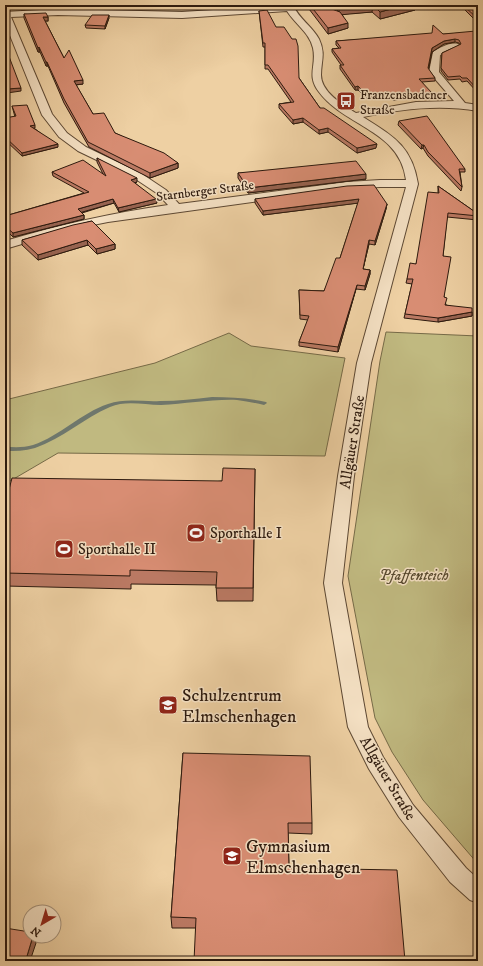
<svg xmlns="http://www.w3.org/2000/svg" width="483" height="966" font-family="'IM FELL DW Pica',serif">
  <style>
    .green { fill: #c0b980; stroke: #766a47 }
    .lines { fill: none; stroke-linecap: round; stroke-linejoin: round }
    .stream { fill: #6f786d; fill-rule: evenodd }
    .street-casing { stroke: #5d4833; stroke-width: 2 }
    .street { fill: #f4e0c3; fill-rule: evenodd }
    .wall { fill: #ba7963; stroke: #2d1a0e }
    .shaded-wall { fill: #976350; stroke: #2d1a0e }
    .building { fill: #d88d73; stroke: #2d1a0e }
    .labels { text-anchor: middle; stroke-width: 3; stroke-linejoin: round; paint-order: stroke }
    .far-poi-label { font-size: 13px; fill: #2d1a0e; stroke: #f4e0c3; text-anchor: start }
    .far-street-label { font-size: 13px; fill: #2d1a0e; stroke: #f4e0c3 }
    .street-label { font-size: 15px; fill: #2d1a0e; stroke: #f4e0c3 }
    .poi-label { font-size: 15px; fill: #2d1a0e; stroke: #f4e0c3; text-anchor: start }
    .park-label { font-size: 15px; font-style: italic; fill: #594a30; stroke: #f4e0c3 }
    .near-poi-label { font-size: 18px; fill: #2d1a0e; stroke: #f4e0c3; text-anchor: start }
  </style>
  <rect width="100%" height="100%" fill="#eed0a3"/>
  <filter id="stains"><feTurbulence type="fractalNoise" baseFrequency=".005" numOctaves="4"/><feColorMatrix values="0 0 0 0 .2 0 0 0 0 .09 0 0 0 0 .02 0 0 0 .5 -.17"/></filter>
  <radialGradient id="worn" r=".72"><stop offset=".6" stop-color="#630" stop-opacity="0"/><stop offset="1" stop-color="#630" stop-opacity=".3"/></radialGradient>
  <!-- green -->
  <g class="green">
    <polygon points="386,332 478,336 478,864 423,800 392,752 375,718 348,576 380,361"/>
    <polygon points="229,333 251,346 345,358 325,456 58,453 5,484 5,400 155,363"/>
  </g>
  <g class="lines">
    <!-- stream -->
    <path class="stream" d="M212 397C231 397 248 398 266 402L267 403 264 405C255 403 246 401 237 400 212 399 186 404 161 405 144 405 126 400 110 407 84 418 62 439 35 448 25 451 15 451 5 451V447C14 447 24 448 33 445 60 436 81 413 108 404 125 398 143 402 160 401 178 401 195 399 212 397Z"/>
    <!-- street casing -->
    <g class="street-casing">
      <path id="street" d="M293 5C299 19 312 26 319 39 326 54 321 61 321 75 321 92 343 105 356 113L416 102 454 101 429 72 433 52C439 48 450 42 458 44L460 46 458 48 440 55 439 72 465 103 478 105V111C439 104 402 109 363 117 393 136 412 146 418 184L371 363 354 476 342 583 368 727 383 757 413 805 466 868 478 879V903L470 900 450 882 399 817 369 769 348 727 324 583 338 476 357 363 406 187H380L347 189 108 222 73 229 5 249V241C59 225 111 213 168 205L158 194 134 178 78 151 59 137 42 115 5 23V12L58 9 182 12ZM287 11C295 24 309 32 313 48 317 66 306 75 319 92 345 127 400 130 406 180H380L347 182 179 204 166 190 142 174 86 147 67 133 52 114 11 17 58 15 182 18Z"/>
    </g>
    <!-- street -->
    <use href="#street" class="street"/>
  </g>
  <!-- wall -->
  <g class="wall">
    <polygon points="19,5 43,5 43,8 21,10"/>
    <polygon points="97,5 114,5 113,9 97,8"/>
    <polygon points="306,5 321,5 338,12 336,5 415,5 415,10 380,19 372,12 342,14 348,28 328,34"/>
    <polygon points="460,5 478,5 478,23"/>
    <polygon points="259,11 299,78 320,108 376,148 357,153 328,132 319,134 303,122 293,124 279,108 279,104 291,102 268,69 265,69 265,47 263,47"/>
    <polygon points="24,14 48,17 48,21 45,21 64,58 83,84 76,85 93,114 115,133 178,163 178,168 150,178 89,147 64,103 48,66 46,66 40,52 38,52 24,18"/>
    <polygon points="109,18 105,29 86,28 85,25"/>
    <polygon points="478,32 478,93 467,81 462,82 460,79 448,80 441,71 442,53 460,45 459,43 455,42 444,44 432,52 428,69 435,78 435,81 422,82 431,96 393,100 388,96 366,98 358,90 355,90 340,69 340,65 341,65 332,52 332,49 339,48 336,45 336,41"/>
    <polygon points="12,106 35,128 34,128 58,147 22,156 5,140 5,118 15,117"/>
    <polygon points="399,121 465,169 465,172 460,172 462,187 461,191 428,156 423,148 421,149 398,125"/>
    <polygon points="97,158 137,182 135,183 157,203 119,212 114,203 82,213 84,215 84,219 13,237 5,229 5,216 84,193 53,176 52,172 103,174 97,162"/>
    <polygon points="238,173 366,179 248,193 238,178"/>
    <polygon points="438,186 478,214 478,220 447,217 443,256 444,297 446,305 472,312 472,316 438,322 404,318 405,314 412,284 406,283 407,279 416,264 438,193"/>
    <polygon points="255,199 387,204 386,209 375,245 369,244 363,269 370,270 370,274 365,290 356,289 338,352 299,346 299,342 308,320 300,319 299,290 324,291 340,258 358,203 263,215 255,203"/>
    <polygon points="92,221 115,244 115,249 97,254 88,245 38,260 22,245 22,240"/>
    <polygon points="255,469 253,601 217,601 216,585 131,584 131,589 5,586 5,505 222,481"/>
    <polygon points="183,753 312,823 312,834 288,833 289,868 196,928 172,928 171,917"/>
  </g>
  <!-- shaded-wall -->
  <g class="shaded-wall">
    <polygon points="365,5 373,5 372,12 339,15 339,7"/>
    <polygon points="406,5 415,5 415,10 380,19 380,12"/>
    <polygon points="109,15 109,18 105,29 105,26"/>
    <rect x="43" y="17" width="5" height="4"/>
    <polygon points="348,23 348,28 328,34 328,28"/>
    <polygon points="455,39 455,42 444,44 432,52 428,72 432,48 444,41"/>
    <polygon points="39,47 40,52 38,52 38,48"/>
    <polygon points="46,62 47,62 48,66 46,66"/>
    <polygon points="83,80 83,84 74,85 74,81"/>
    <polygon points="358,86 358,90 355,90 355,87"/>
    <polygon points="21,88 21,91 7,93 7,89"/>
    <polygon points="388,92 388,96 366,98 367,95"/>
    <polygon points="432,93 431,96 393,100 393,96"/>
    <polygon points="303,118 303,122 293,124 293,120"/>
    <polygon points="35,125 35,128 30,129 30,126"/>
    <polygon points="328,128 328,132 319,134 319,130"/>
    <polygon points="58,144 58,147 22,156 22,153"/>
    <polygon points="377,144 376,148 357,153 357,148"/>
    <polygon points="422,145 424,145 423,148 421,149"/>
    <polygon points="178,163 178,168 150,178 150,173"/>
    <polygon points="366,174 366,179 248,193 248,188"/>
    <polygon points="137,178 137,182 131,184 131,180"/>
    <polygon points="113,199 114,203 79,213 78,209"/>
    <polygon points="156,199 157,203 119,212 118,208"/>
    <polygon points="359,199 359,203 263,215 263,211"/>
    <polygon points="387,204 386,209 375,245 375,241"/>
    <polygon points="84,215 84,219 13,237 13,233"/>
    <polygon points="87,240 88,245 38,260 38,255"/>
    <polygon points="369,240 369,244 362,273 363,269"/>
    <polygon points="115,244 115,249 97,254 96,249"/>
    <polygon points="7,268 7,273 5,273 5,269"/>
    <polygon points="370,270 370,274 365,290 365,286"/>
    <polygon points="357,285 356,289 338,352 338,347"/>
    <polygon points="472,312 472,316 438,322 438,318"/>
    <polygon points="33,936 35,936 36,943 30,961 27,956"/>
  </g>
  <!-- building -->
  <g class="building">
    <polygon points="20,5 43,5 43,6 21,7"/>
    <polygon points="310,5 321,5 340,12 348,23 328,28"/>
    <polygon points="339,5 365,5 339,7"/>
    <polygon points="373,5 406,5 380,12"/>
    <polygon points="463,5 478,5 478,19"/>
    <polygon points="267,10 276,27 284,27 292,39 296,39 298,46 299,78 320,108 324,108 377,144 357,148 328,128 319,130 303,118 293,120 279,104 294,102 268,65 265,65 265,43 263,43 259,11"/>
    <polygon points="46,13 48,17 43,17 64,58 69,50 83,80 74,81 93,114 104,113 115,133 164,153 178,163 150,173 88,142 64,99 47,62 46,62 39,47 38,48 24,14"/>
    <polygon points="92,15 109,15 105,26 85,25"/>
    <polygon points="433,25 443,34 476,31 478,32 478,90 467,78 462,78 460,76 448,77 441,68 442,53 461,44 459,40 455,39 444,41 432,48 428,68 435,78 419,79 432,93 393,96 388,92 367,95 358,86 355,87 340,65 344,65 332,49 341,48 336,41 432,33"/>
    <polygon points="5,46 21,88 7,89 5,85"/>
    <polygon points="27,105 35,125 30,126 58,144 22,153 5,137 5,118 16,116 12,106"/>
    <polygon points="427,116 465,169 459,169 462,187 428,152 424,145 422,145 399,121"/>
    <polygon points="97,158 137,178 131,180 156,199 118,208 113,199 78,209 84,215 13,233 5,226 5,216 89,192 52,172 83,160 106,176"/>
    <polygon points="356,161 366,174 248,188 238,173"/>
    <polygon points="374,185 387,204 375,241 369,240 363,269 370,270 365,286 357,285 338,347 299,342 309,316 300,315 299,290 324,291 336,258 340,258 359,199 263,211 255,199 347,186"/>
    <polygon points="438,186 478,214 478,216 448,213 443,256 451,257 444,297 447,298 445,305 472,308 472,312 438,318 405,314 413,279 407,279 410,263 416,264 428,192 439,193"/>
    <polygon points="92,221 115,244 96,249 87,240 38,255 22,240 73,225"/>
    <polygon points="223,468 255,469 253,588 216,588 217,572 130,570 130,576 5,573 5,505 12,478 222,481"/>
    <polygon points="183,753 310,756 312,823 288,823 289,868 397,870 405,961 194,961 196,918 171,917"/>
    <polygon points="5,928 30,932 30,936 33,936 27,956 34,958 34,961 5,961"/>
  </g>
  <!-- icons -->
  <defs>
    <g id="bus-square" transform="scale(1)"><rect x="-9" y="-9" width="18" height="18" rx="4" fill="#8f2418" stroke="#f4e0c3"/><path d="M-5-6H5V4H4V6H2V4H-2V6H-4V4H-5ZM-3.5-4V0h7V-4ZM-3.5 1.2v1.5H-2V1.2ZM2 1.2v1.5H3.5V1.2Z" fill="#fff"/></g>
    <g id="stadium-square" transform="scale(1)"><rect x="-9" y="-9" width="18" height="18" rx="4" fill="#8f2418" stroke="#f4e0c3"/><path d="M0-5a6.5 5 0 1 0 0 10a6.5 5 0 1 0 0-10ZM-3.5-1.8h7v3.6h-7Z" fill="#fff"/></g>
    <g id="school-square" transform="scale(1)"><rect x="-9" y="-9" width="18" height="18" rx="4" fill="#8f2418" stroke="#f4e0c3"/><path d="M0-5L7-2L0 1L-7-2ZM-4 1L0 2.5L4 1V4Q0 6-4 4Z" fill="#fff"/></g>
  </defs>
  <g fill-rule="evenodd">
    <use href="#bus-square" x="346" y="101"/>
    <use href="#stadium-square" x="196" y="533"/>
    <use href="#stadium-square" x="64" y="549"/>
    <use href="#school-square" x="168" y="705"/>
    <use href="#school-square" x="232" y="856"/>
  </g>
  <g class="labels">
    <!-- far-poi labels -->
    <g class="far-poi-label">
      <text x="360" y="99">Franzensbadener<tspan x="360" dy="15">Straße</tspan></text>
    </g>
    <!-- far-street labels -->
    <g class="far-street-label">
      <text transform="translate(205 190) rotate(-7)" y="5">Starnberger Straße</text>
    </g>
    <!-- street labels -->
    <g class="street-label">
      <text transform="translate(352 442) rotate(-81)" y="5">Allgäuer Straße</text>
      <text transform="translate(388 778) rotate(59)" y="5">Allgäuer Straße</text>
    </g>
    <!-- poi labels -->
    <g class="poi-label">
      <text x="210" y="538">Sporthalle I</text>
      <text x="78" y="554">Sporthalle II</text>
    </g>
    <!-- park labels -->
    <g class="park-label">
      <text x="414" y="580">Pfaffenteich</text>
    </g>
    <!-- near-poi labels -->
    <g class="near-poi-label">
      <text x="182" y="701">Schulzentrum<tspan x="182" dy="21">Elmschenhagen</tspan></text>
      <text x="246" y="852">Gymnasium<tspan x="246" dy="21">Elmschenhagen</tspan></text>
    </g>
  </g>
  <!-- margin -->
  <rect width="483" height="966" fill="none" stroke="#eed0a3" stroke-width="20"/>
  <rect x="6" y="6" width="471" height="954" fill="none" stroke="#2d1a0e" stroke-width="2"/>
  <rect x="10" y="10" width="463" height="946" fill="none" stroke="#2d1a0e"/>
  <!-- north arrow -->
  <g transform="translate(42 924) rotate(218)"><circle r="19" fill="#f4e0c3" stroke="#a4917b"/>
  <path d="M0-3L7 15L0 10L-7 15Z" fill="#8f2418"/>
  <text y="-6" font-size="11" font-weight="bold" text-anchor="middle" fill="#2d1a0e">N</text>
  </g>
  <rect width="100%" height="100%" filter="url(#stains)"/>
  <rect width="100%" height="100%" fill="url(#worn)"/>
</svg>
